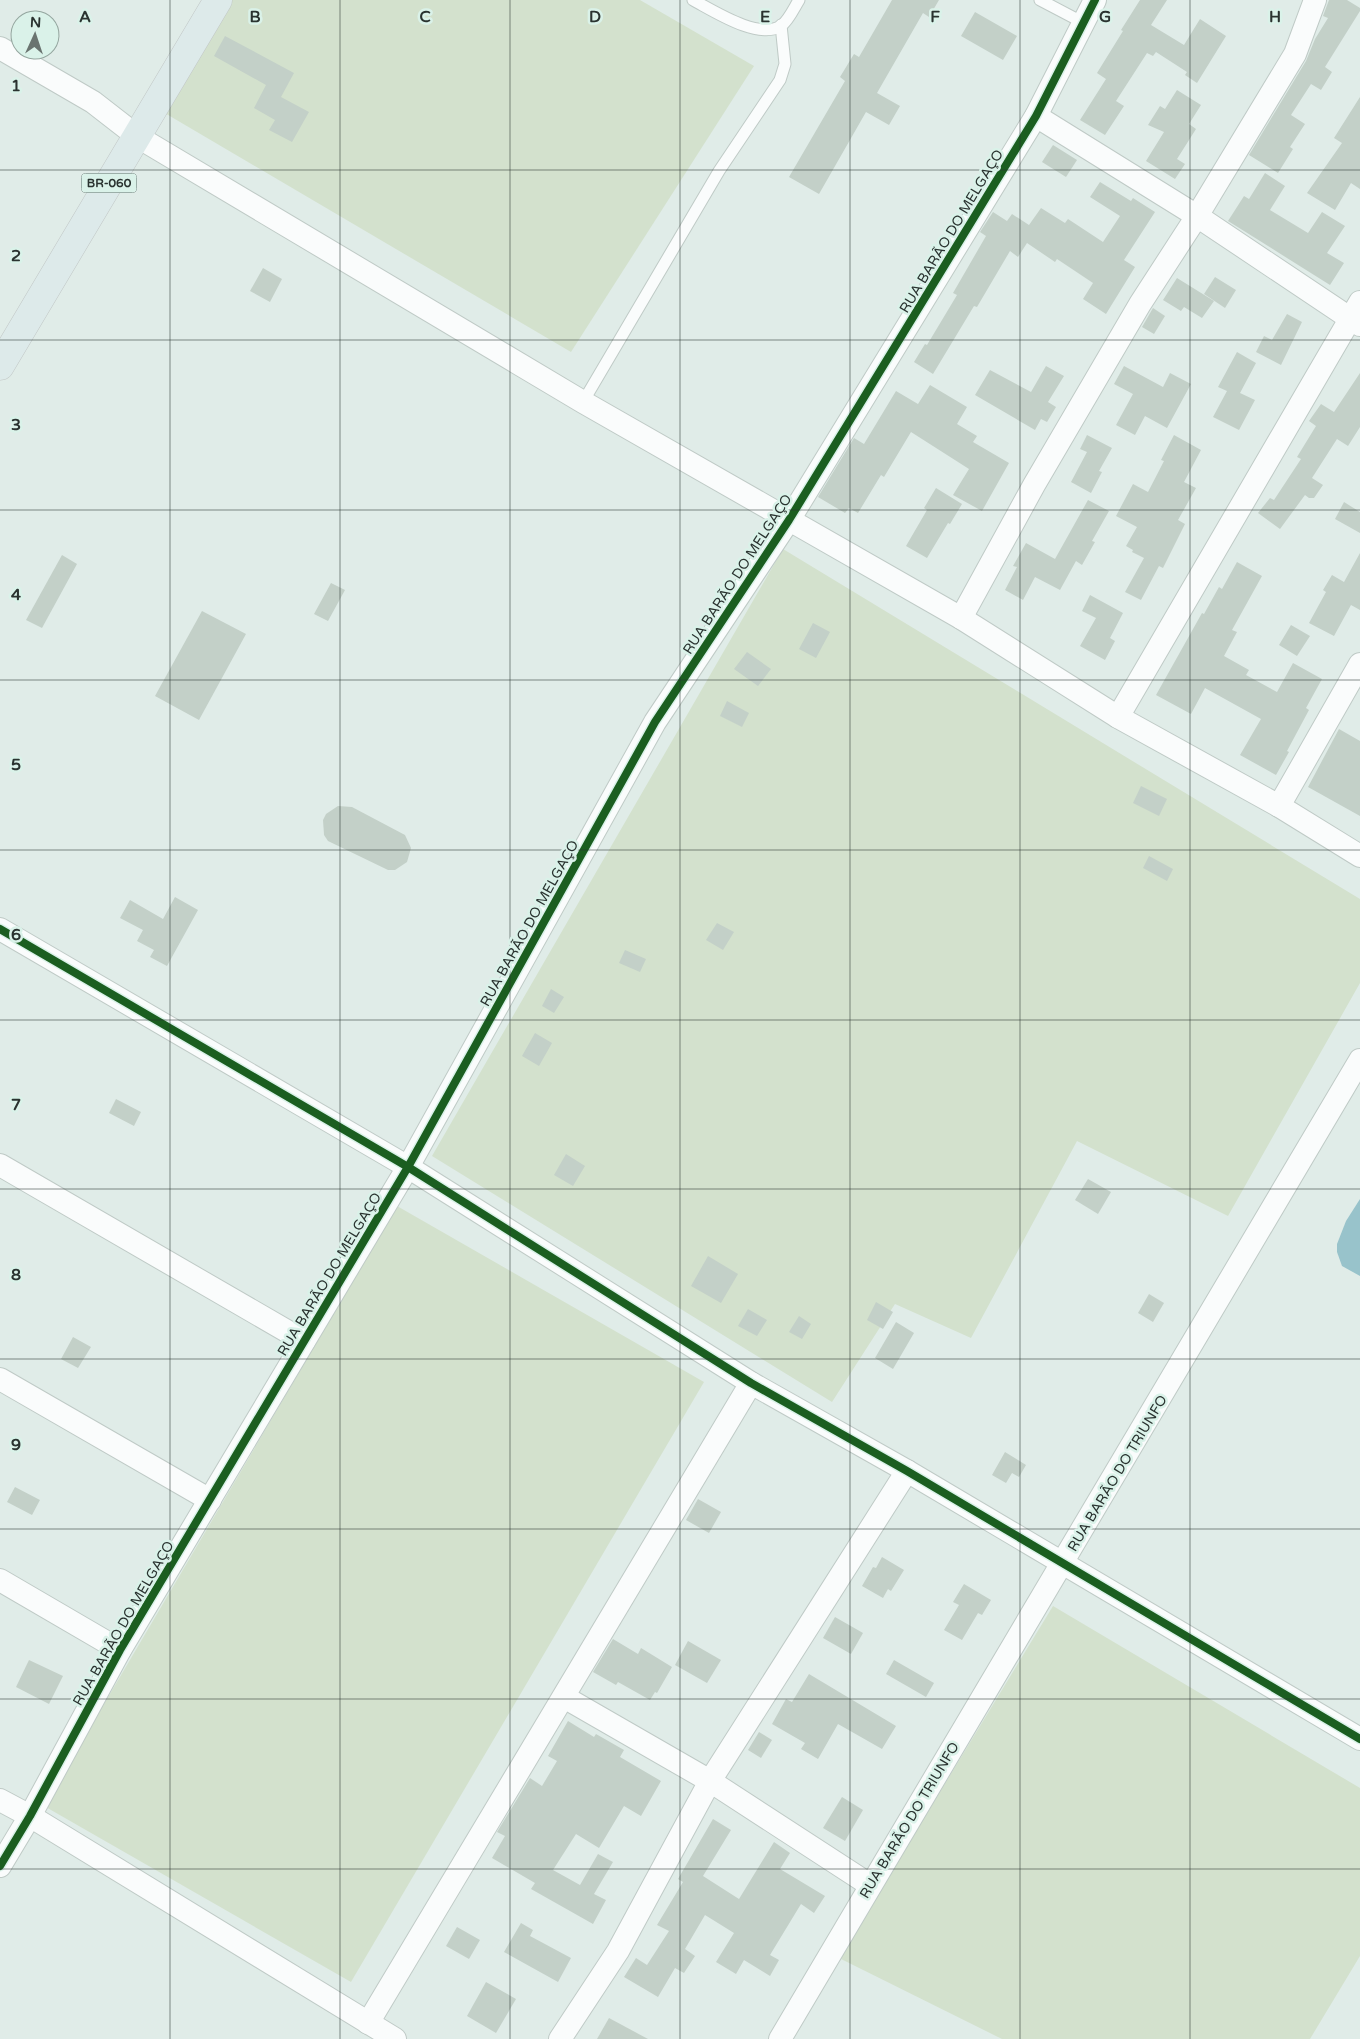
<svg xmlns="http://www.w3.org/2000/svg" width="1360" height="2039" font-family="'Varela Round',sans-serif">
  <style>
    .green { fill: #d3e1cd }
    .water { fill: #98c3cb }
    .building { fill: #c3d0c8 }
    .lines { fill: none; stroke-linecap: round; stroke-linejoin: round }
    .service-casing { stroke: #bfcac6; stroke-width: 13 }
    .minor-casing { stroke: #bfcac6; stroke-width: 24 }
    .primary-casing { stroke: #c1c7c6; stroke-width: 29 }
    .service { stroke: #fafcfc; stroke-width: 11 }
    .minor { stroke: #fafcfc; stroke-width: 22 }
    .primary { stroke: #ddeaea; stroke-width: 28 }
    .cycleway-casing { stroke: #daf2e9; stroke-width: 11 }
    .cycleway { stroke: #1b5e20; stroke-width: 8 }
    .grid { fill: none; stroke: #2a3330; stroke-width: 1; stroke-opacity: 0.55 }
    .labels { text-anchor: middle; stroke-width: 5; stroke-linejoin: round; paint-order: stroke }
    .shield { fill: #daf2e9; stroke: #5f6c68; stroke-width: 1 }
    .shield-label { font-size: 12px; font-weight: bold; fill: #2a3330 }
    .street-label { font-size: 14px; fill: #2a3330; stroke: #daf2e9 }
    .grid-label { font-size: 16px; text-anchor: middle; font-weight: bold; fill: #2a3330; stroke: #daf2e9; stroke-width: 5; stroke-linejoin: round; paint-order: stroke }
  </style>
  <rect width="100%" height="100%" fill="#e0ece8"/>
  <!-- green -->
  <g class="green">
    <polygon points="230,0 640,0 754,66 571,352 163,112"/>
    <polygon points="783,549 1360,899 1360,983 1228,1216 1077,1141 971,1338 895,1304 832,1402 432,1156"/>
    <polygon points="397,1206 704,1382 351,1982 44,1806"/>
    <polygon points="1053,1606 1360,1788 1360,1956 1310,2039 1002,2039 839,1958"/>
  </g>
  <!-- water -->
  <polygon class="water" points="1360,1199 1360,1276 1342,1266 1337,1252 1337,1244 1346,1221"/>
  <!-- building -->
  <g class="building">
    <polygon points="892,0 939,0 929,17 923,13 877,93 900,106 889,125 866,112 819,194 789,177 845,81 840,77 854,54 859,57"/>
    <polygon points="1140,0 1167,0 1151,25 1184,45 1200,19 1226,36 1197,83 1185,75 1187,72 1156,52 1153,56 1147,53 1116,101 1124,106 1105,135 1080,120 1106,79 1097,73 1123,31 1121,30"/>
    <polygon points="1329,0 1347,0 1360,8 1360,11 1325,67 1332,72 1321,90 1311,84 1291,115 1305,124 1290,147 1293,149 1278,173 1249,155 1306,61 1315,39 1328,18 1323,16"/>
    <polygon points="975,12 1017,36 1003,60 961,36"/>
    <polygon points="225,36 294,73 281,97 309,112 292,142 269,130 275,120 254,108 266,85 214,56"/>
    <polygon points="1177,90 1201,105 1189,124 1196,129 1177,159 1185,164 1175,179 1146,161 1164,132 1148,125 1160,106 1165,109"/>
    <polygon points="1360,97 1360,189 1351,183 1335,210 1307,193 1342,143 1334,138"/>
    <polygon points="1053,145 1077,160 1066,177 1042,162"/>
    <polygon points="1265,173 1285,186 1270,210 1308,233 1322,212 1345,226 1327,253 1344,263 1330,285 1228,221 1244,196 1249,199"/>
    <polygon points="1100,182 1131,201 1133,198 1155,212 1124,260 1135,267 1106,314 1083,299 1093,283 1057,259 1055,262 1027,243 1018,257 1010,251 977,307 974,306 933,374 914,362 925,344 927,345 957,295 953,293 986,236 980,232 993,212 1007,221 1012,214 1029,225 1041,208 1065,223 1068,219 1103,242 1120,216 1090,197"/>
    <polygon points="263,268 282,279 270,302 250,291"/>
    <polygon points="1215,277 1236,290 1225,308 1204,294"/>
    <polygon points="1177,278 1214,301 1202,318 1184,307 1181,311 1163,300"/>
    <polygon points="1153,308 1165,316 1154,334 1142,327"/>
    <polygon points="1287,314 1302,322 1281,365 1256,352 1264,336 1272,340"/>
    <polygon points="1237,352 1256,363 1240,393 1255,400 1239,430 1213,417 1227,391 1218,387"/>
    <polygon points="1046,366 1064,376 1048,402 1056,407 1047,422 1041,419 1035,430 975,395 990,370 1031,392"/>
    <polygon points="1124,366 1163,387 1170,373 1191,384 1167,428 1145,416 1135,435 1116,425 1133,394 1114,384"/>
    <polygon points="1360,373 1360,427 1348,446 1337,439 1312,478 1323,485 1314,498 1309,498 1305,495 1280,529 1258,513 1270,498 1274,500 1301,459 1297,457 1316,426 1309,421 1321,404 1334,412"/>
    <polygon points="930,385 967,407 957,424 977,436 973,442 1009,463 982,511 953,495 969,469 911,432 884,477 881,475 858,513 849,508 845,513 818,497 854,438 864,444 896,391 918,404"/>
    <polygon points="1087,435 1112,448 1099,471 1102,472 1091,493 1071,482 1087,452 1080,449"/>
    <polygon points="1174,435 1201,450 1184,482 1196,488 1178,520 1185,524 1163,568 1159,566 1141,600 1125,592 1144,558 1132,552 1133,550 1126,546 1137,527 1116,516 1133,484 1148,492 1164,461 1161,460"/>
    <polygon points="936,488 962,504 950,524 948,523 927,558 906,546 927,510 924,508"/>
    <polygon points="1088,500 1109,511 1092,541 1095,542 1082,565 1076,561 1060,590 1035,577 1023,600 1005,590 1017,567 1013,566 1026,543 1055,559"/>
    <polygon points="1344,502 1360,512 1360,533 1335,519"/>
    <polygon points="1360,553 1360,610 1351,605 1334,636 1309,623 1326,592 1323,590 1332,575 1344,582"/>
    <polygon points="62,555 77,564 42,628 26,620"/>
    <polygon points="1237,562 1262,576 1232,630 1237,632 1224,656 1249,670 1246,675 1277,692 1293,663 1322,679 1306,708 1309,710 1287,751 1289,752 1276,775 1240,755 1261,719 1205,688 1191,714 1156,695 1202,613 1204,614 1219,587 1222,589"/>
    <polygon points="331,583 345,590 328,621 314,614"/>
    <polygon points="1090,595 1123,613 1110,638 1115,641 1105,660 1080,646 1096,618 1082,611"/>
    <polygon points="202,611 246,634 199,720 155,696"/>
    <polygon points="813,623 830,632 816,658 799,649"/>
    <polygon points="1291,625 1310,636 1297,656 1279,645"/>
    <polygon points="747,652 771,669 758,686 734,669"/>
    <polygon points="727,701 749,713 742,727 720,716"/>
    <polygon points="1339,729 1360,741 1360,816 1308,787"/>
    <polygon points="1141,786 1167,799 1159,816 1133,803"/>
    <polygon points="338,806 352,807 405,835 411,848 407,862 395,870 388,870 328,841 324,835 323,820 326,814"/>
    <polygon points="1149,856 1173,869 1167,881 1143,868"/>
    <polygon points="175,897 198,910 167,966 150,957 154,950 137,941 143,930 120,918 130,900 163,919"/>
    <polygon points="717,923 734,932 723,950 706,940"/>
    <polygon points="625,950 646,959 640,972 619,963"/>
    <polygon points="551,989 564,997 554,1013 542,1006"/>
    <polygon points="535,1033 552,1043 539,1066 522,1056"/>
    <polygon points="116,1099 141,1112 134,1126 109,1113"/>
    <polygon points="566,1154 585,1166 573,1186 554,1175"/>
    <polygon points="1088,1179 1111,1192 1098,1214 1075,1200"/>
    <polygon points="708,1256 738,1274 721,1303 691,1286"/>
    <polygon points="1149,1294 1164,1303 1153,1322 1138,1313"/>
    <polygon points="876,1302 893,1312 883,1329 867,1320"/>
    <polygon points="748,1309 767,1320 757,1336 738,1326"/>
    <polygon points="799,1316 811,1324 802,1339 789,1332"/>
    <polygon points="896,1322 914,1333 893,1369 875,1358"/>
    <polygon points="73,1337 91,1347 78,1368 61,1359"/>
    <polygon points="1005,1452 1026,1465 1019,1477 1012,1473 1006,1483 992,1475"/>
    <polygon points="15,1487 40,1500 32,1515 7,1502"/>
    <polygon points="698,1499 721,1512 709,1533 686,1520"/>
    <polygon points="882,1557 904,1570 891,1591 888,1589 883,1598 862,1586 873,1567 876,1568"/>
    <polygon points="964,1584 991,1600 982,1615 978,1613 962,1640 944,1630 959,1605 953,1602"/>
    <polygon points="835,1617 863,1633 851,1654 823,1638"/>
    <polygon points="613,1639 638,1654 641,1648 672,1667 657,1693 655,1692 650,1700 618,1682 616,1685 593,1672"/>
    <polygon points="688,1641 721,1660 707,1683 675,1665"/>
    <polygon points="29,1660 63,1676 49,1704 16,1687"/>
    <polygon points="894,1660 934,1683 926,1697 886,1674"/>
    <polygon points="809,1674 896,1726 882,1749 838,1724 818,1759 801,1749 805,1743 772,1724 786,1699 792,1702"/>
    <polygon points="568,1721 594,1737 596,1734 624,1750 620,1757 661,1781 641,1816 624,1806 599,1848 576,1834 553,1870 580,1885 598,1854 613,1862 594,1894 606,1900 593,1924 531,1889 535,1883 492,1858 505,1836 497,1832 530,1778 542,1786 557,1761 548,1756"/>
    <polygon points="759,1732 772,1740 761,1758 748,1750"/>
    <polygon points="842,1797 863,1810 845,1841 823,1828"/>
    <polygon points="713,1819 731,1830 703,1876 739,1899 774,1842 790,1853 780,1869 825,1896 814,1913 801,1904 770,1955 779,1960 770,1976 744,1960 736,1974 716,1962 734,1933 705,1915 685,1949 695,1956 684,1973 675,1968 658,1997 624,1977 636,1958 647,1965 669,1931 657,1925 683,1882 678,1879"/>
    <polygon points="521,1923 533,1930 530,1936 571,1958 558,1982 504,1952"/>
    <polygon points="457,1927 480,1940 469,1959 446,1946"/>
    <polygon points="486,1982 516,1999 496,2033 467,2016"/>
    <polygon points="609,2018 648,2039 597,2039"/>
  </g>
  <g class="lines">
    <!-- service casing -->
    <g class="service-casing">
      <g id="service">
        <path d="M693 0C714 11 758 40 781 26 789 20 794 8 799 0"/>
        <polyline points="1040,0 1082,22"/>
        <polyline points="583,402 719,171 780,80 785,64 781,25"/>
      </g>
    </g>
    <!-- minor casing -->
    <g class="minor-casing">
      <g id="minor">
        <polyline points="0,48 93,102 138,137 583,402 961,618 1118,717 1279,806 1360,856"/>
        <polyline points="1036,116 1197,216 1360,325"/>
        <polyline points="961,618 1034,485 1140,304 1197,216 1295,54 1315,0"/>
        <polyline points="1118,717 1360,302"/>
        <polyline points="1279,806 1360,664"/>
        <polyline points="0,929 408,1167 751,1383 907,1471 1360,1739"/>
        <polyline points="0,1165 304,1341"/>
        <polyline points="0,1379 210,1500"/>
        <polyline points="0,1580 120,1650"/>
        <polyline points="564,1697 710,1781 870,1885"/>
        <polyline points="0,1800 30,1816 395,2039"/>
        <polyline points="0,1866 30,1816 120,1650 408,1167 655,722 789,520 1036,116 1095,0"/>
        <polyline points="368,2023 751,1383"/>
        <polyline points="560,2039 618,1951 710,1781 907,1471"/>
        <polyline points="780,2039 1360,1060"/>
      </g>
    </g>
    <!-- primary casing -->
    <g class="primary-casing">
      <polyline id="primary" points="0,366 218,0"/>
    </g>
    <!-- service -->
    <use href="#service" class="service"/>
    <!-- minor -->
    <use href="#minor" class="minor"/>
    <!-- primary -->
    <use href="#primary" class="primary"/>
    <!-- cycleway casing -->
    <g class="cycleway-casing">
      <g id="cycleway">
        <polyline points="0,929 408,1167 751,1383 907,1471 1360,1739"/>
        <polyline points="0,1866 30,1816 120,1650 408,1167 655,722 789,520 1036,116 1095,0"/>
      </g>
    </g>
    <!-- cycleway -->
    <use href="#cycleway" class="cycleway"/>
  </g>
  <!-- grid -->
  <path class="grid" d="M170 0V2039M340 0V2039M510 0V2039M680 0V2039M850 0V2039M1020 0V2039M1190 0V2039M0 170H1360M0 340H1360M0 510H1360M0 680H1360M0 850H1360M0 1020H1360M0 1189H1360M0 1359H1360M0 1529H1360M0 1699H1360M0 1869H1360"/>
  <g class="labels">
    <!-- shield labels -->
    <rect class="shield" x="81.5" y="173.5" width="55" height="19" rx="4"/>
    <g class="shield-label">
      <text x="109" y="187">BR-060</text>
    </g>
    <!-- street labels -->
    <g class="street-label">
      <text transform="translate(951 231) rotate(-59)" y="5">RUA BARÃO DO MELGAÇO</text>
      <text transform="translate(737 574) rotate(-57)" y="5">RUA BARÃO DO MELGAÇO</text>
      <text transform="translate(529 923) rotate(-61)" y="5">RUA BARÃO DO MELGAÇO</text>
      <text transform="translate(329 1274) rotate(-59)" y="5">RUA BARÃO DO MELGAÇO</text>
      <text transform="translate(1117 1473) rotate(-59)" y="5">RUA BARÃO DO TRIUNFO</text>
      <text transform="translate(123 1623) rotate(-60)" y="5">RUA BARÃO DO MELGAÇO</text>
      <text transform="translate(909 1820) rotate(-59)" y="5">RUA BARÃO DO TRIUNFO</text>
    </g>
  </g>
  <g class="grid-label">
    <text x="85" y="22">A</text>
    <text x="255" y="22">B</text>
    <text x="425" y="22">C</text>
    <text x="595" y="22">D</text>
    <text x="765" y="22">E</text>
    <text x="935" y="22">F</text>
    <text x="1105" y="22">G</text>
    <text x="1275" y="22">H</text>
    <text x="16" y="91">1</text>
    <text x="16" y="261">2</text>
    <text x="16" y="430">3</text>
    <text x="16" y="600">4</text>
    <text x="16" y="770">5</text>
    <text x="16" y="940">6</text>
    <text x="16" y="1110">7</text>
    <text x="16" y="1280">8</text>
    <text x="16" y="1450">9</text>
  </g>
  <!-- north arrow -->
  <g transform="translate(35 35) rotate(3)"><circle r="24" fill="#daf2e9" stroke="#94a69f"/>
  <path d="M0-4L9 19L0 12L-9 19Z" fill="#6a7470"/>
  <text y="-8" font-size="14" font-weight="bold" text-anchor="middle" fill="#2a3330">N</text>
  </g>
</svg>
